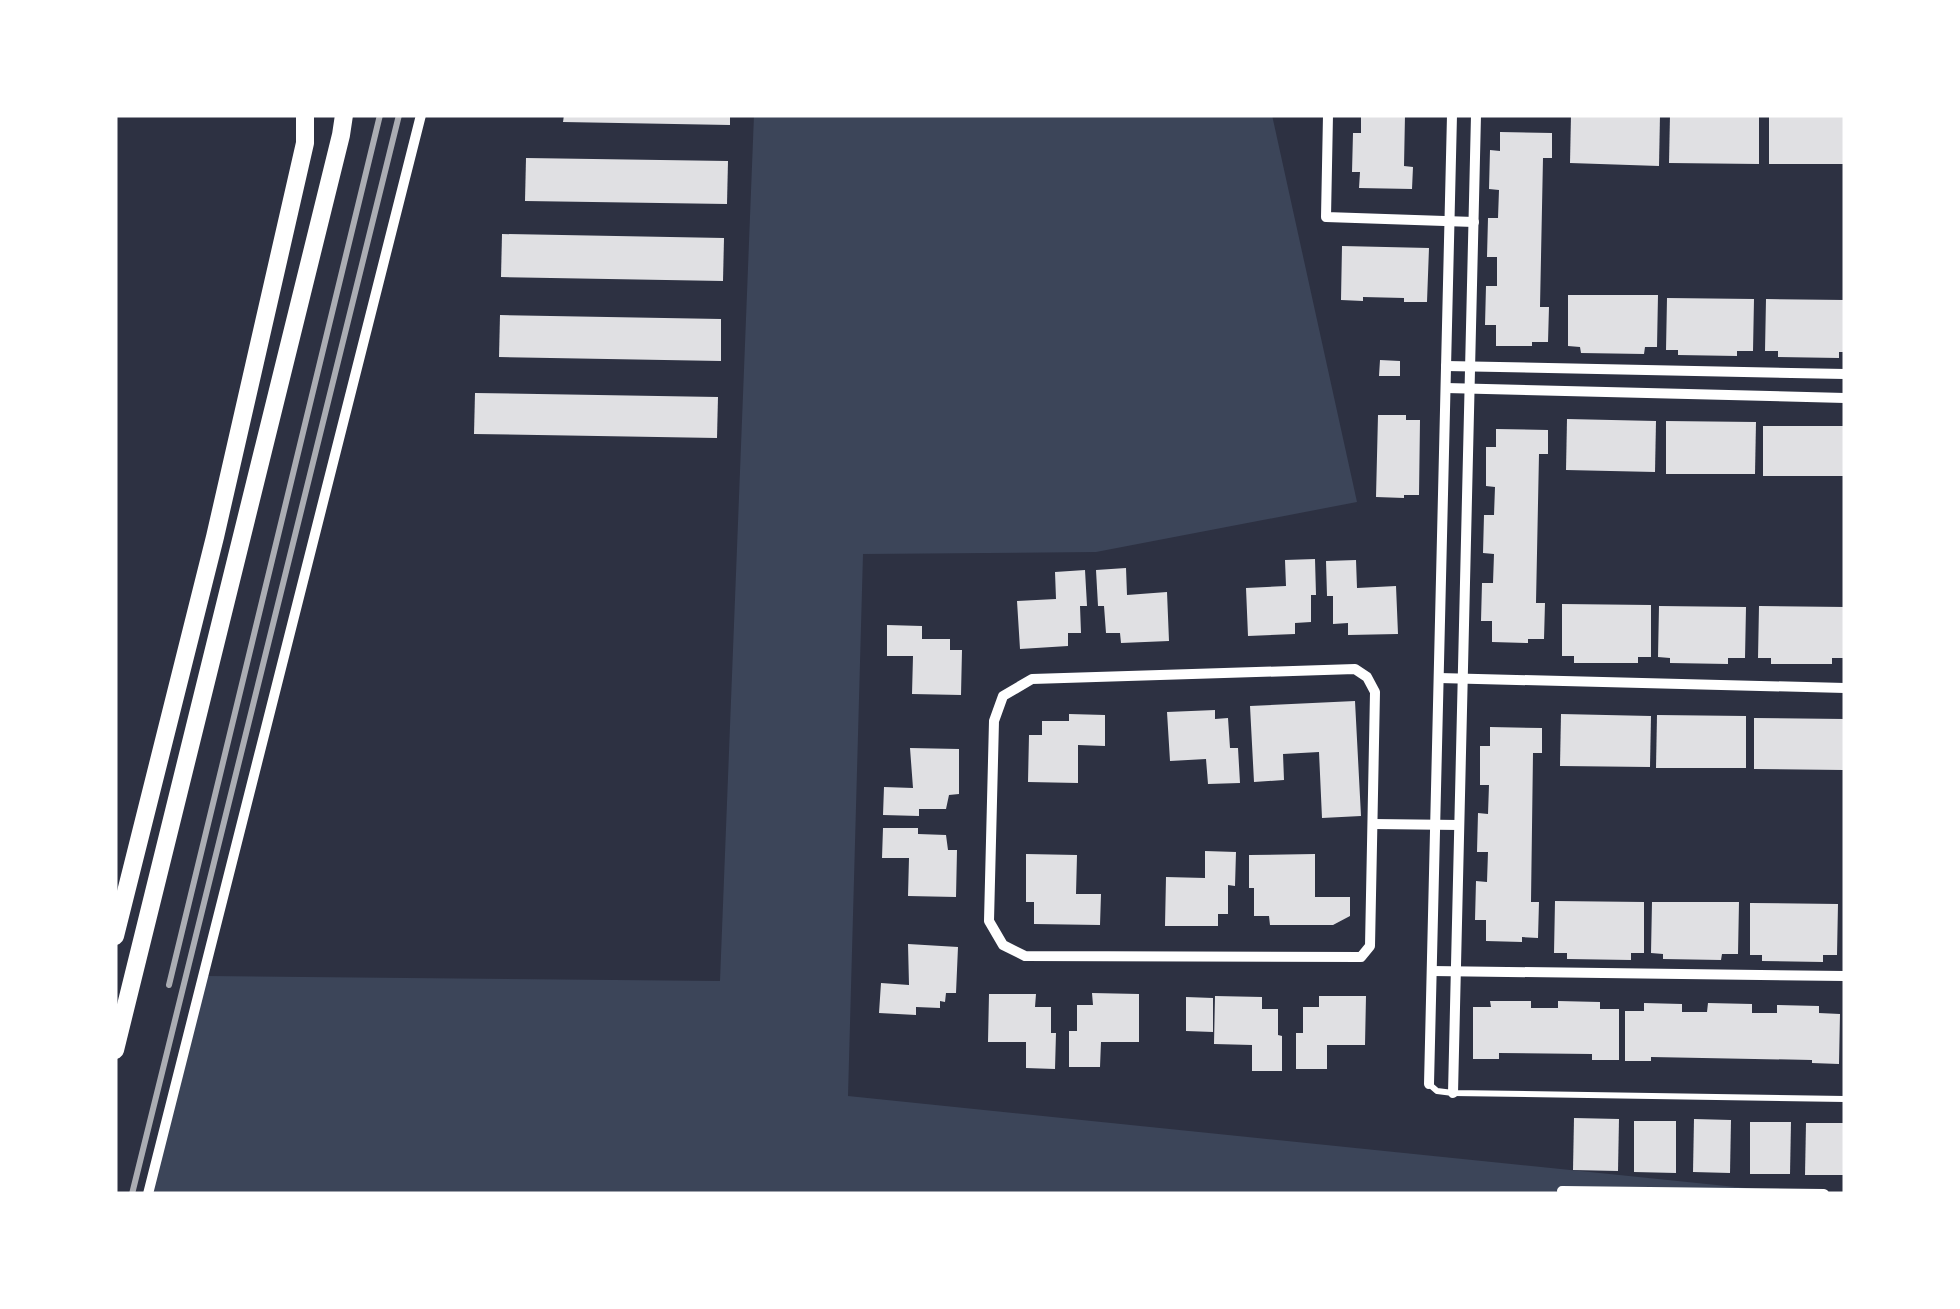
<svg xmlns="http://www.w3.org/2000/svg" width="1960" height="1309" font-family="'DM Sans',sans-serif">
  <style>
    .green { fill: #3c4559 }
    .building { fill: #e0e0e3 }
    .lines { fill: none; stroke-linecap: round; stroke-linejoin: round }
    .service { stroke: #fff; stroke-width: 6 }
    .minor { stroke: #fff; stroke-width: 10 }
    .primary { stroke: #fff; stroke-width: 18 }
    .rail { stroke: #abadb3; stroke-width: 6 }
  </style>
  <rect width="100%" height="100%" fill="#2d3142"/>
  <!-- green -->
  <polygon class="green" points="754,115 1272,115 1357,502 1096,552 863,554 848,1096 1805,1194 152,1194 207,976 720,981"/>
  <!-- building -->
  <g class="building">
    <polygon points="564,115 730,115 730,125 563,122"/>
    <polygon points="1361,115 1405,115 1404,166 1413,167 1412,189 1359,188 1360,172 1352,172 1353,133 1361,133"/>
    <polygon points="1571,115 1660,115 1659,166 1570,163"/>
    <polygon points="1670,115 1759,115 1759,164 1669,163"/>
    <rect x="1769" y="115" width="76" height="49"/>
    <polygon points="1500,132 1552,133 1552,158 1543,158 1540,307 1549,307 1548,342 1532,342 1532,346 1496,346 1496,325 1485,325 1486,286 1497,286 1497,257 1487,257 1488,218 1498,218 1499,190 1489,189 1490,150 1500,151"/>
    <polygon points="526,158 728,161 727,204 525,201"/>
    <polygon points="502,234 724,238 723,281 501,277"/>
    <polygon points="1342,246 1429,248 1427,302 1404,302 1404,298 1363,297 1363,301 1341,300"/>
    <polygon points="1568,295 1658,295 1657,347 1645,347 1644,354 1581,353 1580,347 1568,346"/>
    <polygon points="1667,298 1754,299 1753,351 1737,351 1737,356 1678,355 1678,350 1666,350"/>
    <polygon points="1766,299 1845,300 1845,352 1839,352 1839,358 1778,357 1778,351 1765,351"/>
    <polygon points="500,315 721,319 721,361 499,357"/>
    <polygon points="1380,360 1400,361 1400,376 1379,376"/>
    <polygon points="475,393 718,397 717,438 474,434"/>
    <polygon points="1378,415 1406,415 1406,420 1420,420 1419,495 1404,495 1404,498 1376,497"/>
    <polygon points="1567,419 1656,421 1655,472 1566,470"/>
    <polygon points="1666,421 1756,422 1755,474 1666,474"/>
    <rect x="1763" y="426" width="82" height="50"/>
    <polygon points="1496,429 1548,430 1548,454 1539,454 1536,603 1545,603 1544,639 1528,639 1528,643 1492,642 1492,621 1481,621 1482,583 1493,583 1494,554 1483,553 1484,515 1494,515 1495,487 1486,486 1486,447 1496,447"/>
    <polygon points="1315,559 1316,595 1311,595 1311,622 1295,623 1295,634 1248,636 1246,588 1286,586 1285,560"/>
    <polygon points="1356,560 1357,588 1396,586 1398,634 1348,635 1348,623 1333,624 1333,596 1327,596 1326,561"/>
    <polygon points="1126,568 1127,595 1167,592 1169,641 1121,643 1120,633 1106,633 1104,606 1098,606 1096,570"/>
    <polygon points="1085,570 1087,606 1080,606 1081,633 1068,633 1068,646 1020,649 1017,601 1056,599 1055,572"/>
    <polygon points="1562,604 1651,605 1651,657 1638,657 1638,663 1574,663 1574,656 1562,656"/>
    <polygon points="1659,606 1746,607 1745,658 1728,658 1728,664 1670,663 1670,658 1658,657"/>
    <polygon points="1759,606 1845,607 1845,658 1832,658 1832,664 1771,664 1771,658 1758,658"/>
    <polygon points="887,625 922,626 922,639 950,639 950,650 962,650 961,695 912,694 913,656 887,656"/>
    <polygon points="1355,701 1361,816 1322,818 1319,752 1283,754 1284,780 1254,782 1250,706"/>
    <polygon points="1215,710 1215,719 1228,718 1230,748 1238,748 1240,783 1208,784 1206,759 1170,761 1167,712"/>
    <polygon points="1069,714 1105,715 1105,746 1078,745 1078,783 1028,782 1029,735 1042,735 1042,721 1069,721"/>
    <polygon points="1561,714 1651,716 1650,767 1560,766"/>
    <polygon points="1657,715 1746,716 1746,768 1656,768"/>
    <polygon points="1754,718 1845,719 1844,770 1754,769"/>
    <polygon points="1490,727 1542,728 1542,753 1533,753 1531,902 1539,902 1538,938 1522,937 1522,942 1486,941 1486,920 1475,920 1476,881 1487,882 1488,852 1477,852 1478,813 1488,814 1489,785 1480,785 1480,746 1490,746"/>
    <polygon points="910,748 959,749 959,794 949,795 946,809 919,809 919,816 883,815 884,787 913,788"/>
    <polygon points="883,828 918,828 918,834 946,835 948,850 957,850 956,897 908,896 909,858 882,858"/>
    <polygon points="1205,851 1236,852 1235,886 1228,885 1228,914 1218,914 1218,926 1165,926 1166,877 1205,878"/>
    <polygon points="1026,854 1077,855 1076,894 1101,894 1100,925 1034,924 1034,902 1026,902"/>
    <polygon points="1315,854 1315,897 1350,897 1350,916 1333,925 1270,925 1269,916 1254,916 1254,888 1249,888 1249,855"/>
    <polygon points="1555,901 1644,902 1644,953 1631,953 1631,960 1567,959 1567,953 1554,953"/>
    <polygon points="1652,902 1739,902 1738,954 1722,954 1721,960 1663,959 1663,954 1651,953"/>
    <polygon points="1750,903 1838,904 1837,955 1823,955 1823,962 1762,961 1762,955 1750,955"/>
    <polygon points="908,944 958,947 956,993 946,993 945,1002 940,1001 940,1008 916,1007 916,1015 879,1013 881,983 909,985"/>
    <polygon points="1092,993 1139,994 1139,1042 1101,1042 1100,1067 1069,1067 1069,1031 1077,1031 1077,1005 1093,1005"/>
    <polygon points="989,994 1036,994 1035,1007 1051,1007 1051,1033 1056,1033 1055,1069 1026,1068 1026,1042 988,1042"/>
    <polygon points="1215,996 1262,997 1262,1009 1278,1009 1278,1035 1282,1036 1282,1071 1252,1071 1252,1045 1214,1044"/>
    <polygon points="1319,996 1366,996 1365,1045 1327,1045 1327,1069 1296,1069 1296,1033 1303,1033 1303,1007 1319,1007"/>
    <polygon points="1186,997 1213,998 1213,1032 1186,1031"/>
    <polygon points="1490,1001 1531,1001 1531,1008 1558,1008 1558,1001 1600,1002 1600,1009 1619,1009 1619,1060 1592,1060 1592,1054 1499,1053 1499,1059 1473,1059 1473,1007 1491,1007"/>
    <polygon points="1644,1003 1682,1004 1682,1012 1707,1012 1708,1003 1752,1004 1752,1013 1777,1013 1777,1005 1819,1006 1819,1013 1840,1014 1839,1064 1812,1063 1812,1060 1651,1057 1651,1061 1625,1061 1625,1011 1644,1011"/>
    <polygon points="1574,1118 1619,1119 1618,1171 1573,1170"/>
    <polygon points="1694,1119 1731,1120 1730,1173 1693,1172"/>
    <polygon points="1634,1121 1676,1121 1676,1173 1634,1172"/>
    <polygon points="1750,1122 1791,1122 1790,1174 1750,1174"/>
    <polygon points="1806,1123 1845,1123 1845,1175 1805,1175"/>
  </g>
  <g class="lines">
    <!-- service -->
    <polyline class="service" points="1429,1084 1437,1091 1453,1093 1845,1099"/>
    <!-- minor -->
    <g class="minor">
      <polyline points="1328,115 1326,217 1474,222"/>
      <polyline points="1446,366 1845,374"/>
      <polyline points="1446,388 1845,398"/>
      <polygon points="1355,669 1367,677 1375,692 1370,946 1361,957 1025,956 1003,945 989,921 994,721 1003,696 1032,679"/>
      <polyline points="1439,678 1845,688"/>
      <polyline points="1373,824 1459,825"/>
      <polyline points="1432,971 1845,976"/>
      <polyline points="1429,1084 1452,115"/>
      <polyline points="1453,1093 1476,115"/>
      <polyline points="1562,1191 1824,1194"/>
      <polyline points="148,1194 421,115"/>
    </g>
    <!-- primary -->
    <g class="primary">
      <polyline points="115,936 215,537 305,143 305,115"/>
      <polyline points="115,1050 341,135 344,115"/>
    </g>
    <!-- rail -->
    <g class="rail">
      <polyline points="169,985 380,115"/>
      <polyline points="132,1194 399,115"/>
    </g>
  </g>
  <!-- border -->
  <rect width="1960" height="1309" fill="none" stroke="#ffffff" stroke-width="235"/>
</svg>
